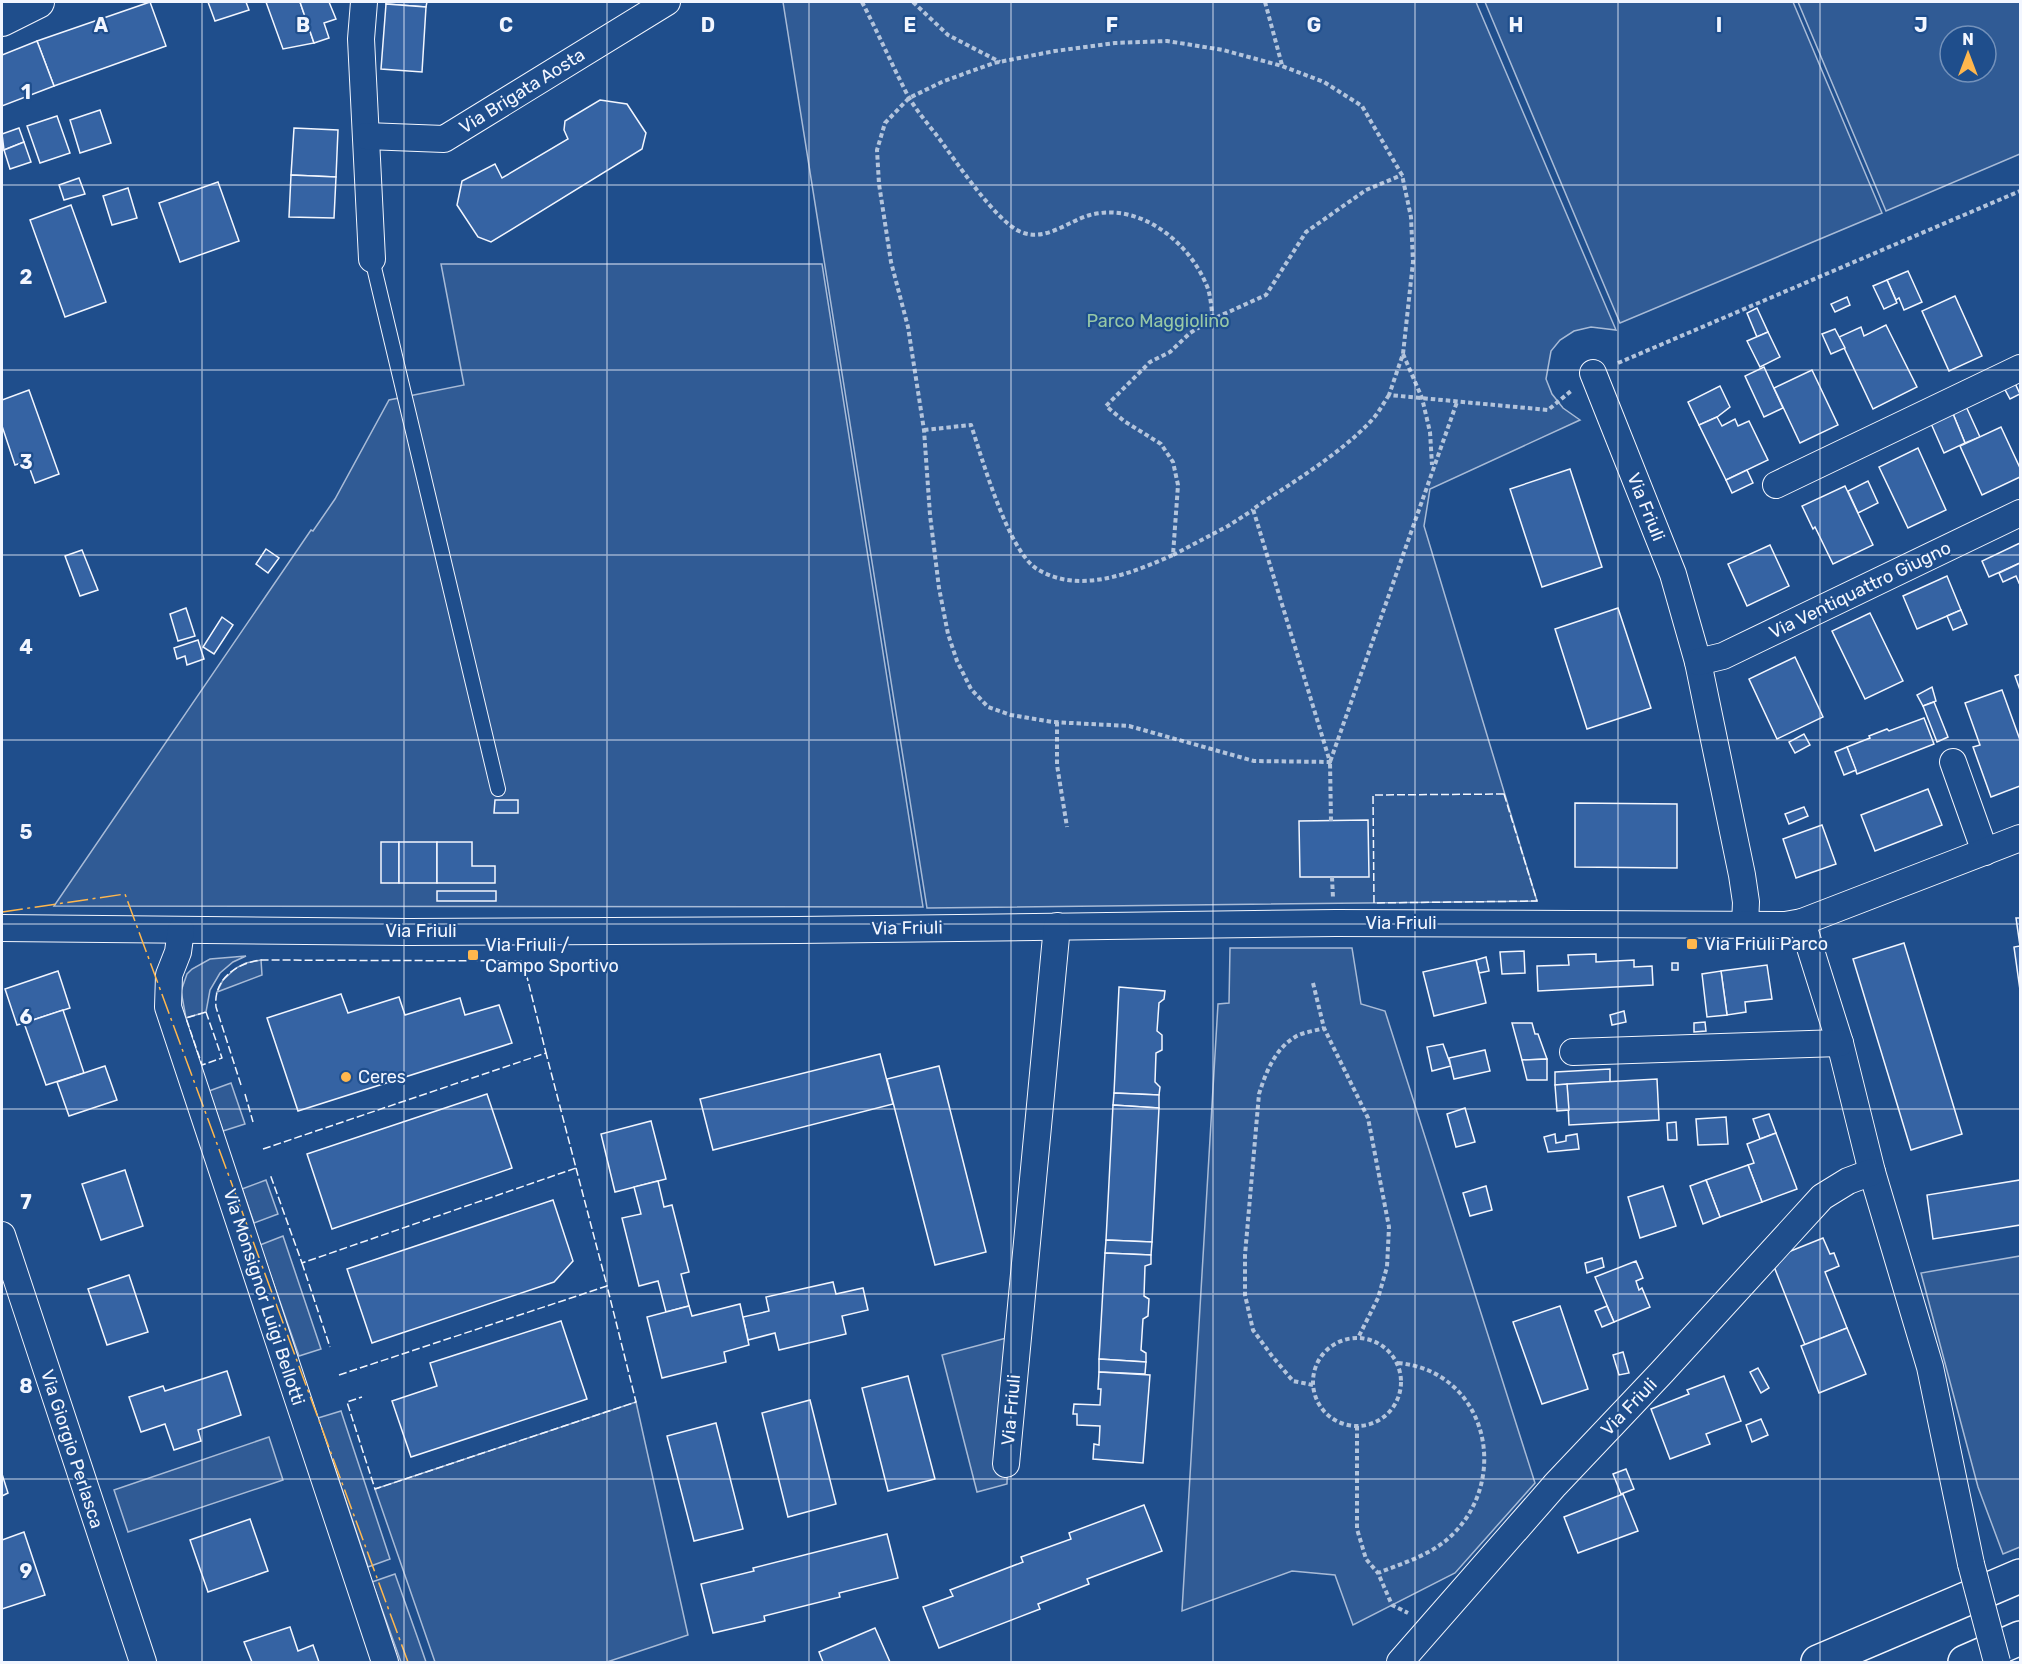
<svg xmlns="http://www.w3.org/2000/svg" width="2022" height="1664" font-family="Rubik,sans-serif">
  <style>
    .built { fill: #305b95; stroke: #a8bbd7; stroke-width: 1.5; fill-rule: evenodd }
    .building { fill: #3563a3; stroke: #f2f6ff; stroke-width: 1.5 }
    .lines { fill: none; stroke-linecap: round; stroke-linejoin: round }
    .service-casing { stroke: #f2f6ff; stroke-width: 16 }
    .minor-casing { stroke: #f2f6ff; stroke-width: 28 }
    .tertiary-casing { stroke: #f2f6ff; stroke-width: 34 }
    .trunk-casing { stroke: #f2f6ff; stroke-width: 36 }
    .path { stroke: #b3c4dc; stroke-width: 4; stroke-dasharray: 4.5 3; stroke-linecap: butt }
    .service { stroke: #1f4e8c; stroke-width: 14 }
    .minor { stroke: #1f4e8c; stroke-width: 26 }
    .tertiary { stroke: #1f4e8c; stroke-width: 32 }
    .trunk { stroke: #1f4e8c; stroke-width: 33 }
    .minor-bridge-casing { stroke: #f2f6ff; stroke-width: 28; stroke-linecap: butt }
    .minor-bridge { stroke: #1f4e8c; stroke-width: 26 }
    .fence { stroke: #f2f6ff; stroke-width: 1.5; stroke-dasharray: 8 3; stroke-linecap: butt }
    .power { stroke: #ffb74d; stroke-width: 1.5; stroke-dasharray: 21 4.5 3 4.5; stroke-linecap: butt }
    .grid { fill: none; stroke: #f2f6ff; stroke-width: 1.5; stroke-opacity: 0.55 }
    .poi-dot { fill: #ffb74d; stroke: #1f4e8c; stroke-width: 2 }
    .labels { text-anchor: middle; stroke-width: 4.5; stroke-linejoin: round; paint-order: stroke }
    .street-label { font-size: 18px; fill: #f2f6ff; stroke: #1f4e8c }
    .park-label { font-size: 18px; fill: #97c8a6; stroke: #1f4e8c }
    .poi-label { font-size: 18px; fill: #f2f6ff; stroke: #1f4e8c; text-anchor: start }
    .grid-label { font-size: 20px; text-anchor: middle; font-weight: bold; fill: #f2f6ff; stroke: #1f4e8c; stroke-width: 4.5; stroke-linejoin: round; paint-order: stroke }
  </style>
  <rect width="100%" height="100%" fill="#1f4e8c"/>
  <!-- built -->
  <g class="built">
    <polygon points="783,2 1476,2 1616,330 1591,327 1574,331 1560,340 1551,351 1546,379 1552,394 1563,408 1580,420 1430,489 1424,526 1537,901 927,908"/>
    <polygon points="1485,2 1793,2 1882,213 1620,323"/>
    <path d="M1798 2H2020V154L1886 211ZM1950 36H1986V72H1950Z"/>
    <polygon points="441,264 822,264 923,907 54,906 311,530 313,531 335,499 389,400 464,385"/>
    <polygon points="1230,948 1352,948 1361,1004 1385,1011 1535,1483 1455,1573 1353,1625 1335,1575 1292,1571 1182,1611 1218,1004 1229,1003"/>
    <polygon points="246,956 233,962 220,973 210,990 206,1012 186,1018 181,991 187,974 192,969 210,959"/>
    <polygon points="261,960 262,975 217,992 223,980 236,968 246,963"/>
    <polygon points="231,1083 245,1124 223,1131 209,1091"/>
    <polygon points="266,1180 278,1214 254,1223 242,1189"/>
    <polygon points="283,1236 321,1349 299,1356 260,1245"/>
    <polygon points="2020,1256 2020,1547 2003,1554 1978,1487 1921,1273"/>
    <polygon points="1010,1337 1007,1484 977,1492 942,1355"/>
    <polygon points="636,1402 688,1635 607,1662 435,1662 375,1489"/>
    <polygon points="341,1411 390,1559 368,1567 318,1418"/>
    <polygon points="269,1437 283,1480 128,1532 114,1490"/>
    <polygon points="395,1574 418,1639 426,1662 401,1662 372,1582"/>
  </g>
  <!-- building -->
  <g class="building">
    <polygon points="150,2 166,46 54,86 37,41"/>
    <polygon points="208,2 246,2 249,10 215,21"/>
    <polygon points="266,2 300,2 314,43 283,49"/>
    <polygon points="300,2 329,2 336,19 324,23 329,38 314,43"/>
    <polygon points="386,2 427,2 426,7 386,4"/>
    <polygon points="386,4 426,7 422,72 381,69"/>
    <polygon points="37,41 54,86 2,106 2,55"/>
    <polygon points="600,100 627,104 646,133 642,149 491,242 478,237 457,205 462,181 495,164 502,178 568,139 564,130 565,121"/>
    <polygon points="100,110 111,143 80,153 70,120"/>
    <polygon points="57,116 70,153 40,163 27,126"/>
    <polygon points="19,128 24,142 4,150 2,134"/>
    <polygon points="294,128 338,130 336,177 291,175"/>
    <polygon points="24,142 31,162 10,169 4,150"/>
    <polygon points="291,175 336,177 334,218 289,217"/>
    <polygon points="79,178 85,194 64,200 59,185"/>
    <polygon points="218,182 239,241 180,262 159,203"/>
    <polygon points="128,188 137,218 112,225 103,196"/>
    <polygon points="71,205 106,302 65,317 30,220"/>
    <polygon points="1908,271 1922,302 1904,310 1899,298 1896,300 1887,280"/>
    <polygon points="1887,280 1897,303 1884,309 1873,286"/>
    <polygon points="1955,296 1982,356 1949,371 1922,311"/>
    <polygon points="1847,297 1850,305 1835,312 1831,304"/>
    <polygon points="1757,308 1768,332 1757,337 1747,313"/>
    <polygon points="1886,325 1917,387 1873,409 1839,337 1861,327 1864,336"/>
    <polygon points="1835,329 1845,348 1831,354 1822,334"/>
    <polygon points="1768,332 1780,357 1760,367 1747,341"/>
    <polygon points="1764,367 1783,408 1764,417 1745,376"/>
    <polygon points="1812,370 1838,425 1800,443 1774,388"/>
    <polygon points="2013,379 2020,394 2010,399 2002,384"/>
    <polygon points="1720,386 1730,407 1717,417 1699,425 1688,402"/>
    <polygon points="29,390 59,474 35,483 27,461 15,465 2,426 2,400"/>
    <polygon points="1964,402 1980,437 1965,443 1951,409"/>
    <polygon points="1951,409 1965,443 1944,453 1929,419"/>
    <polygon points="1717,417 1722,426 1735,419 1738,426 1749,421 1768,460 1726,480 1699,425"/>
    <polygon points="2001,427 2020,468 2020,477 1982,495 1960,446"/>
    <polygon points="1918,448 1946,510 1908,528 1879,467"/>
    <polygon points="1570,469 1602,567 1542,587 1510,489"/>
    <polygon points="1747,470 1753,483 1732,493 1726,480"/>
    <polygon points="1868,481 1878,503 1858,513 1848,491"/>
    <polygon points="1845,486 1873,545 1833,564 1815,527 1813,529 1802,506"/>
    <polygon points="2020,543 2020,563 1989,577 1982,561"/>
    <polygon points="1770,545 1789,586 1747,606 1728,564"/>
    <polygon points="266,549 279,558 268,573 256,564"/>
    <polygon points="82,550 98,590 80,596 65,556"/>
    <polygon points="2020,563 2020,582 2019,583 2016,576 2003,582 1999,573"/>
    <polygon points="1947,576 1961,610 1917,629 1903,596"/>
    <polygon points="186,608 195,636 178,641 170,614"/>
    <polygon points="1618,608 1651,708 1587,729 1555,629"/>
    <polygon points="1961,610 1967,624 1953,630 1947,616"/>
    <polygon points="1870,613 1903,681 1865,699 1832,631"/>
    <polygon points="222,617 233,625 214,654 203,647"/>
    <polygon points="198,640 204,659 187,665 185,656 177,659 174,648"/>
    <polygon points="1795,657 1823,717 1777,739 1749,679"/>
    <polygon points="2020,674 2020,690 2015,676"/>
    <polygon points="1932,687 1936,701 1923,706 1917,695"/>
    <polygon points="2002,690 2020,740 2020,786 1991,797 1973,747 1980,745 1965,703"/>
    <polygon points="1934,702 1948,737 1937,742 1923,706"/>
    <polygon points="1924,718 1934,744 1857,774 1847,747 1870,738 1869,736 1887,729 1889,731"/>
    <polygon points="1804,734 1810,745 1795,753 1789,742"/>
    <polygon points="1847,747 1856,770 1844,775 1835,752"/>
    <polygon points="1928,789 1942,825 1875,851 1861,815"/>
    <polygon points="495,800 518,800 518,813 494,813"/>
    <polygon points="1575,803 1677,804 1677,868 1575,867"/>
    <polygon points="1804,807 1808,816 1789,824 1785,814"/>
    <polygon points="1368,820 1369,877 1300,877 1299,821"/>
    <polygon points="1822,825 1836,864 1796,878 1783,839"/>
    <rect x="381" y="842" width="18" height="41"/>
    <rect x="399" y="842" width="38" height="41"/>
    <polygon points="437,842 472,842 472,866 495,866 495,883 437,883"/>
    <rect x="437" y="891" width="59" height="10"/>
    <polygon points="2016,918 2020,918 2020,990 2014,947 2020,946"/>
    <polygon points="1904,943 1962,1134 1911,1150 1853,959"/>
    <polygon points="1524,951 1525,973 1502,974 1500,952"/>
    <polygon points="1596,954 1596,962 1634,960 1634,967 1652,966 1653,985 1538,991 1537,966 1569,965 1568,955"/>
    <polygon points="1486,957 1489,971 1479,973 1476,960"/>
    <polygon points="1476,960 1486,1003 1434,1016 1423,972"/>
    <rect x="1672" y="963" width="6" height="7"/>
    <polygon points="1767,965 1772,999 1745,1002 1746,1012 1727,1015 1721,971"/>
    <polygon points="58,971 70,1008 17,1025 5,989"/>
    <polygon points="1721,971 1727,1015 1707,1017 1702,974"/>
    <polygon points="1119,987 1165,991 1164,999 1159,1003 1157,1031 1162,1035 1162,1050 1156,1053 1155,1082 1160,1087 1159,1095 1114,1093"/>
    <polygon points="341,994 348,1013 399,997 405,1015 460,998 465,1015 499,1005 512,1043 298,1111 267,1018"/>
    <polygon points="63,1010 84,1073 46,1085 24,1023"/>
    <polygon points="1624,1011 1626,1022 1612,1025 1610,1015"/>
    <polygon points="1705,1022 1706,1031 1694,1032 1694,1023"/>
    <polygon points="1512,1023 1532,1023 1535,1034 1538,1034 1547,1059 1522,1060"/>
    <polygon points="1443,1044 1451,1066 1432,1071 1427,1047"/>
    <polygon points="1485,1050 1490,1071 1454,1079 1449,1058"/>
    <polygon points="880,1054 893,1104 713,1150 700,1099"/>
    <polygon points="1547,1059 1547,1080 1527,1080 1522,1060"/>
    <polygon points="105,1066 117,1100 69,1116 57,1082"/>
    <polygon points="939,1066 986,1252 935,1265 887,1079"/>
    <polygon points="1610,1069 1610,1082 1555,1085 1555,1072"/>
    <polygon points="1657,1079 1659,1120 1569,1125 1567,1084"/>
    <polygon points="1567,1084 1569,1110 1557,1111 1555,1085"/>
    <polygon points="1114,1093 1159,1095 1159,1108 1113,1105"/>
    <polygon points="487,1094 512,1168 332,1229 307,1154"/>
    <polygon points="1113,1105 1159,1108 1152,1242 1106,1240"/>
    <polygon points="1465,1108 1475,1142 1456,1147 1447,1114"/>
    <polygon points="1769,1114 1776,1133 1760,1139 1753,1119"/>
    <polygon points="1726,1117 1728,1144 1698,1145 1696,1119"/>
    <polygon points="651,1121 666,1179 615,1192 601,1134"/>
    <polygon points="1676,1122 1677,1140 1668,1140 1667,1123"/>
    <polygon points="1776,1133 1797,1189 1762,1202 1748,1165 1754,1163 1747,1144"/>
    <polygon points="1555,1134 1556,1143 1566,1141 1566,1136 1577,1134 1579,1149 1548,1152 1544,1137"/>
    <polygon points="1748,1165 1762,1202 1720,1217 1706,1180"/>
    <polygon points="125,1170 143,1226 101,1240 82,1184"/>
    <polygon points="1706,1180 1720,1217 1703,1224 1690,1186"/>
    <polygon points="2020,1180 2020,1225 1933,1239 1927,1195"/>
    <polygon points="658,1181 664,1207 672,1205 689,1272 681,1274 689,1306 666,1312 658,1281 639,1286 622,1218 641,1214 634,1187"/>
    <polygon points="1486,1186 1492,1210 1470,1216 1463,1193"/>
    <polygon points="1663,1186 1676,1226 1640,1238 1628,1197"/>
    <polygon points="553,1200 573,1261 554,1282 372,1343 347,1269"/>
    <polygon points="1823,1238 1830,1254 1834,1253 1839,1266 1825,1272 1847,1328 1805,1345 1771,1259"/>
    <polygon points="1106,1240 1152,1242 1151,1255 1105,1253"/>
    <polygon points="1105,1253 1151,1255 1151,1264 1145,1266 1144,1296 1149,1299 1148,1316 1143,1319 1141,1350 1146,1353 1146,1362 1099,1359"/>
    <polygon points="1602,1258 1604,1267 1587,1273 1585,1263"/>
    <polygon points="1636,1261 1643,1278 1636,1281 1639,1290 1642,1288 1650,1307 1614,1322 1595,1277"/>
    <polygon points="129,1275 148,1332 107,1345 88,1289"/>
    <polygon points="833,1282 836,1294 863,1288 868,1310 842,1316 846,1334 779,1350 775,1333 748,1340 743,1317 769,1311 766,1297"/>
    <polygon points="740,1304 749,1345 724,1352 726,1362 662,1378 647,1317 689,1306 692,1316"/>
    <polygon points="1560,1306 1588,1389 1542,1404 1513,1322"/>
    <polygon points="1607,1306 1614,1322 1602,1327 1595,1311"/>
    <polygon points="561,1321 587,1399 411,1457 392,1401 437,1386 430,1363"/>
    <polygon points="1847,1328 1866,1374 1819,1393 1801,1346"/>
    <polygon points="1623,1352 1629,1373 1619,1375 1613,1355"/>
    <polygon points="1099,1359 1146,1362 1145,1374 1099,1372"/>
    <polygon points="1758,1368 1769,1388 1761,1393 1750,1372"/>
    <polygon points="227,1371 241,1415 198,1430 201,1441 174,1450 165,1424 141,1432 129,1397 163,1386 165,1391"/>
    <polygon points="1099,1372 1150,1375 1143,1463 1093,1459 1094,1444 1099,1445 1100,1426 1077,1425 1077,1414 1073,1414 1074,1404 1100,1405 1101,1389 1098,1389"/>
    <polygon points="908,1376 935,1479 888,1491 862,1388"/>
    <polygon points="1724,1376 1741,1421 1706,1434 1710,1444 1670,1459 1651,1409 1689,1394 1687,1390"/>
    <polygon points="810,1400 836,1504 788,1517 762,1413"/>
    <polygon points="1761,1419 1768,1435 1752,1442 1746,1425"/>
    <polygon points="716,1423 743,1529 694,1541 667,1436"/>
    <polygon points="1626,1469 1634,1489 1621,1494 1613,1474"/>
    <polygon points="2,1474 8,1493 2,1496"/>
    <polygon points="1623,1494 1638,1531 1578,1553 1564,1517"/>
    <polygon points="1144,1505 1162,1551 1087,1579 1089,1584 1038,1604 1040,1609 939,1648 923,1607 953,1596 950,1590 1023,1562 1021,1557 1071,1539 1069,1533"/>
    <polygon points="250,1519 268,1571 208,1592 190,1540"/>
    <polygon points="24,1532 45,1595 2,1609 2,1540"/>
    <polygon points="887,1534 898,1578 839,1593 840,1597 764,1616 765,1621 713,1633 701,1584 754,1571 753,1568"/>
    <polygon points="290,1627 298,1651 313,1645 319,1662 252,1662 244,1642"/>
    <polygon points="875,1628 890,1662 823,1662 819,1652"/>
  </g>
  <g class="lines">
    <!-- service casing -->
    <g class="service-casing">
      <polyline id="service" points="372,259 498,789"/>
    </g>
    <!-- minor casing -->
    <g class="minor-casing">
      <g id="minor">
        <polyline points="364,2 361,39 372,259"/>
        <polyline points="366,136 444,139 667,2"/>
        <polyline points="1593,373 1673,574 1698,662 1742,875 1746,902 1745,925"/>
        <polyline points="1776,485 2020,368"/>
        <polyline points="1698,662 1723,656 2020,513"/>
        <polyline points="1953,762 1985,852"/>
        <polyline points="1802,922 1840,1043 1872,1172 1930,1367 1971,1564"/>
        <polyline points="2,928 409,932 798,930 1336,923 1785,925 1802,922 2020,838"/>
        <polyline points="181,930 178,952 169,975 168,1007 385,1662"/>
        <polyline points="1573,1052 1840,1043"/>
        <polyline points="2,1235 143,1662"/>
        <polyline points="1006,1464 1057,926"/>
        <polyline points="1400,1662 1555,1485 1662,1372 1822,1197 1848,1181 1872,1172"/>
      </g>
    </g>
    <!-- tertiary casing -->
    <g class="tertiary-casing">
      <polyline id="tertiary" points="2,20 38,2"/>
    </g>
    <!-- trunk casing -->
    <g class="trunk-casing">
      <g id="trunk">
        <polyline points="1818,1662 2020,1576"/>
        <polyline points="1965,1662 2020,1638"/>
      </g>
    </g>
    <!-- path -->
    <g class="path">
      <path d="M862 2C878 33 892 65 908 96 916 110 928 124 938 137 955 160 996 222 1021 232 1046 242 1068 221 1090 215 1139 202 1188 241 1206 284 1211 294 1211 308 1213 319"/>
      <polyline points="913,2 948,35 1000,62"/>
      <polyline points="1265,2 1282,65"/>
      <polyline points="1403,354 1422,398 1430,432 1432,465"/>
      <polyline points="1618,363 2020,191"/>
      <path d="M1389 395C1383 404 1378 414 1370 422 1340 454 1290 484 1253 509L1330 762 1254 761 1129 726 1052 722 1011 715 988 707 971 689 957 661 948 634 939 588 930 515 924 430 908 327 891 262 879 184 877 150 885 123 909 98 944 81 994 63 1055 51 1115 43 1167 41 1223 50 1282 66 1324 82 1362 106 1402 175 1411 217 1413 262 1403 354 1389 395 1548 410 1571 391"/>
      <path d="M924 430 971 425C982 458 1008 551 1037 569 1079 595 1132 573 1173 555L1178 485 1173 462 1161 444 1124 421 1106 406 1150 362 1170 352 1190 333 1213 319 1266 295 1306 232 1366 190 1402 175"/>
      <polyline points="1173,555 1228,526 1253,510"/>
      <polyline points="1057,722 1057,765 1067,827"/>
      <polyline points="1331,821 1330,762 1457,402"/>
      <polyline points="1332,877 1333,898"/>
      <polyline points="1313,983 1324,1028 1368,1118 1389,1227 1387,1267 1378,1298 1358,1338"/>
      <circle cx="1357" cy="1382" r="44"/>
      <path d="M1398 1363C1486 1371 1512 1478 1451 1536 1431 1555 1403 1563 1378 1573L1392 1605 1408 1613"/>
      <path d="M1313 1385 1293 1381 1272 1356 1253 1330 1245 1295V1255L1259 1094C1266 1072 1275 1049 1295 1037 1303 1032 1315 1031 1324 1028"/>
      <polyline points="1357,1426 1357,1529 1366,1559 1378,1573"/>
    </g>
    <!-- service -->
    <use href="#service" class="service"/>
    <!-- minor -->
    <use href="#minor" class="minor"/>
    <!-- tertiary -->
    <use href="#tertiary" class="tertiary"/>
    <!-- trunk -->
    <use href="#trunk" class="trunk"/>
    <!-- minor-bridge casing -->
    <g class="minor-bridge-casing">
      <polyline id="minor-bridge" points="1971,1564 1997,1662"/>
    </g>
    <!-- minor-bridge -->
    <use href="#minor-bridge" class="minor-bridge"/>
    <!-- fence -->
    <g class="fence">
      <polygon points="1504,794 1537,901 1374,903 1373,795"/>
      <polygon points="206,1012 222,1058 202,1065 186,1018"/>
      <path d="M241 1085 216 1007C213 979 237 963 261 960L523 961 546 1053"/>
      <polyline points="245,1094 253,1122"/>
      <polyline points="263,1149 546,1053 576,1168 302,1263 270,1174"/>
      <polyline points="576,1168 607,1286"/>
      <polyline points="302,1263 330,1347"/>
      <polyline points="339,1375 607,1286 636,1402 375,1489 347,1402 362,1397"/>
    </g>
    <!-- power -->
    <polyline class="power" points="2,912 125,894 408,1662"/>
  </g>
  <!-- grid -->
  <path class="grid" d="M202 2V1662M404 2V1662M607 2V1662M809 2V1662M1011 2V1662M1213 2V1662M1415 2V1662M1618 2V1662M1820 2V1662M2 185H2020M2 370H2020M2 555H2020M2 740H2020M2 924H2020M2 1109H2020M2 1294H2020M2 1479H2020"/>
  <!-- markers -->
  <g class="poi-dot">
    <rect x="1686" y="938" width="12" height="12" rx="3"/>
    <rect x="467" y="949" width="12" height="12" rx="3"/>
    <circle cx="346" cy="1077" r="6"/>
  </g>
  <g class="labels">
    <!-- street labels -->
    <g class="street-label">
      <text transform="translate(522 91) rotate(-32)" y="6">Via Brigata Aosta</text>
      <text transform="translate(1646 507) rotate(68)" y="6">Via Friuli</text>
      <text transform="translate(1860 590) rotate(-26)" y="6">Via Ventiquattro Giugno</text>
      <text x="1401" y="929">Via Friuli</text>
      <text transform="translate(907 928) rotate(-1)" y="6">Via Friuli</text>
      <text x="421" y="937">Via Friuli</text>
      <text transform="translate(264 1297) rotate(72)" y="6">Via Monsignor Luigi Bellotti</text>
      <text transform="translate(1629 1407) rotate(-46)" y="6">Via Friuli</text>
      <text transform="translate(1011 1410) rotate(-85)" y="6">Via Friuli</text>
      <text transform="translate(72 1449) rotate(72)" y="6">Via Giorgio Perlasca</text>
    </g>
    <!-- park labels -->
    <g class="park-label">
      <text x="1158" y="327">Parco Maggiolino</text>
    </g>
    <!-- poi labels -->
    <g class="poi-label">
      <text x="1704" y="950">Via Friuli Parco</text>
      <text x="485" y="951">Via Friuli /<tspan x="485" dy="21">Campo Sportivo</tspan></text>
      <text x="358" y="1083">Ceres</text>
    </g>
  </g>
  <g class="grid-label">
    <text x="101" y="32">A</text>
    <text x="303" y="32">B</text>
    <text x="506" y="32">C</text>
    <text x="708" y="32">D</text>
    <text x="910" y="32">E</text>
    <text x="1112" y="32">F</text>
    <text x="1314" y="32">G</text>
    <text x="1516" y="32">H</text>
    <text x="1719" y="32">I</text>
    <text x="1921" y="32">J</text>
    <text x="26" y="99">1</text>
    <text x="26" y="284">2</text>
    <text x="26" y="469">3</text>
    <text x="26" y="654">4</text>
    <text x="26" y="839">5</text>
    <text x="26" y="1024">6</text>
    <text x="26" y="1209">7</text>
    <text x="26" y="1393">8</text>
    <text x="26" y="1578">9</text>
  </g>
  <!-- border -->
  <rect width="2022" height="1664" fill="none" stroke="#f2f6ff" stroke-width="6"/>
  <!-- north arrow -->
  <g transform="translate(1968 54)"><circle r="28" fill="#1f4e8c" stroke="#7391ba" stroke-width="1.5"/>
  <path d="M0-4.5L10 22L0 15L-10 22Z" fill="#ffb74d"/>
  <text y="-9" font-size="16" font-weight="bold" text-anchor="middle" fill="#f2f6ff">N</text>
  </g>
</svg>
